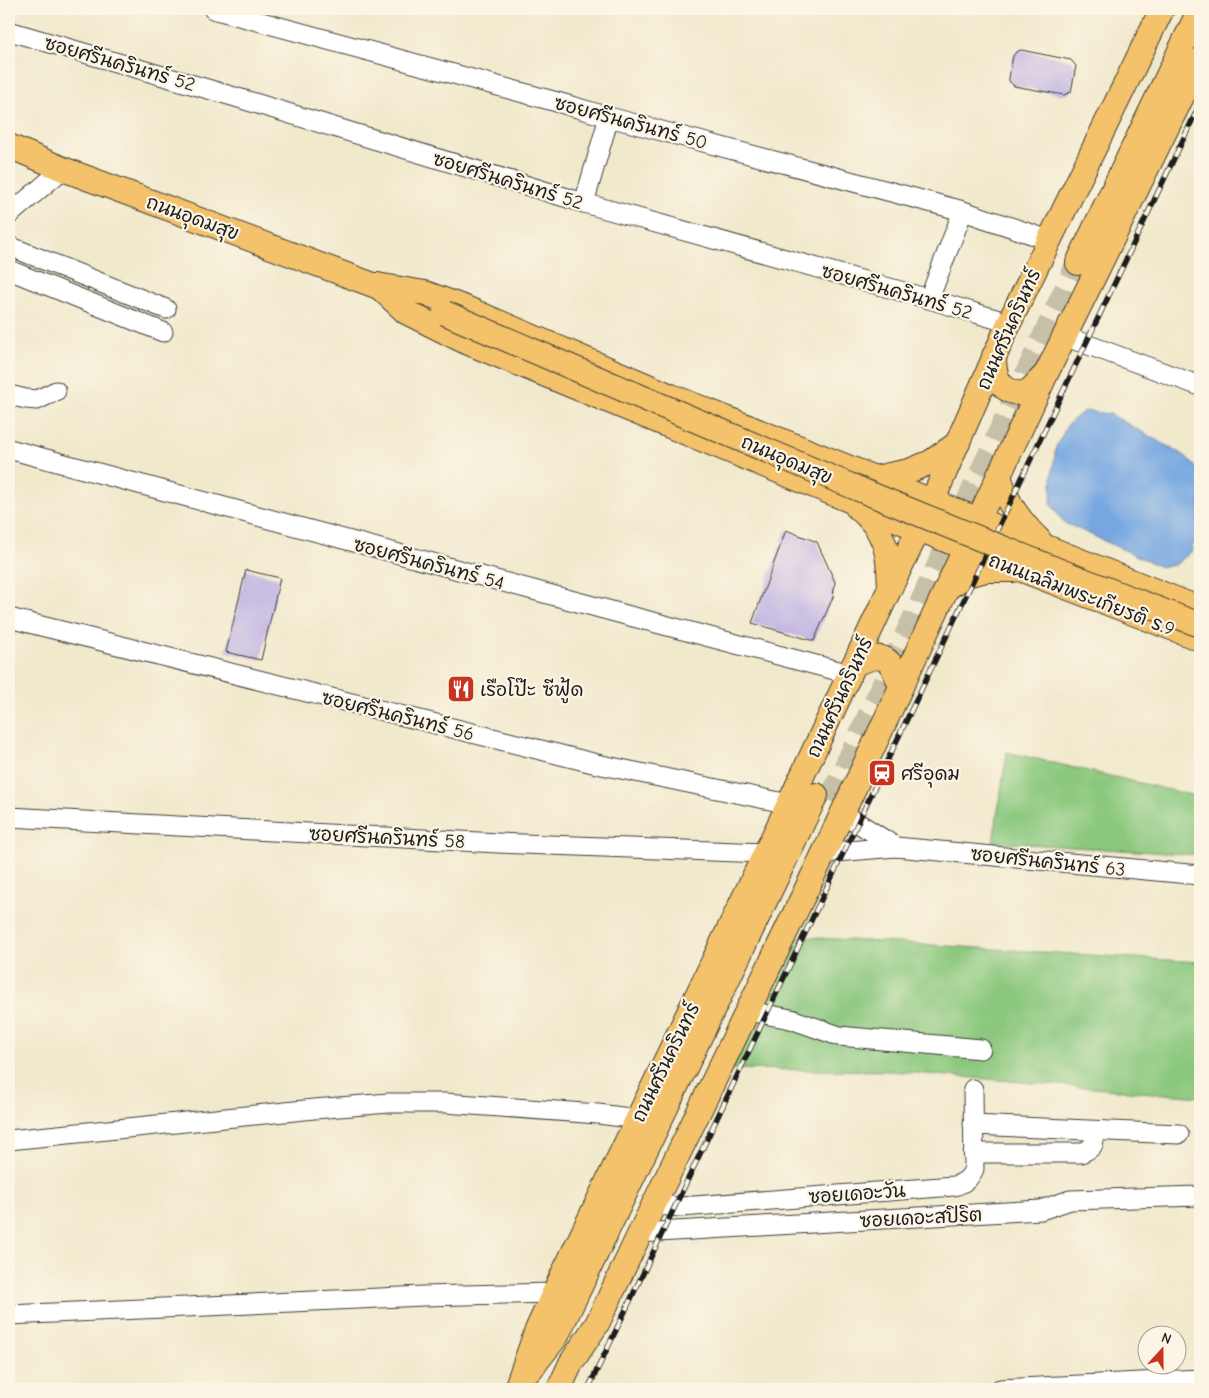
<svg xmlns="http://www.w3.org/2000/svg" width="1209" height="1398" font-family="'Comic Neue','Playpen Sans Thai',sans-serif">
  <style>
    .green { fill: #8bc87e; stroke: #54724d }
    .water { fill: #77a7e1; stroke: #4a627e }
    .building { fill: #beb1e2 }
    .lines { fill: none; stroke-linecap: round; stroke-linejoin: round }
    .major-tunnel { stroke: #c6c0a9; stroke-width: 24; stroke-dasharray: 24 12; stroke-linecap: butt }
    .minor-casing { stroke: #3c3b36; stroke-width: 21 }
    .major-casing { stroke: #3c3b36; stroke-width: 26 }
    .minor { stroke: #fff; stroke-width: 19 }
    .major { stroke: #f3c26a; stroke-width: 24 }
    .rail-casing { stroke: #1c1c1c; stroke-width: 5.5 }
    .rail { stroke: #fcf5e5; stroke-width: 4; stroke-dasharray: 11; stroke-linecap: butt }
    .major-bridge-casing { stroke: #3c3b36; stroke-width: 26; stroke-linecap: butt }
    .major-bridge { stroke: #f3c26a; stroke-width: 24 }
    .labels { text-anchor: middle; stroke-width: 4.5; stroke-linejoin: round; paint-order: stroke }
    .street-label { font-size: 19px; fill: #1c1c1c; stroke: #fcf5e5 }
    .poi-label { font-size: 19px; fill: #1c1c1c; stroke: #fcf5e5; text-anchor: start }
  </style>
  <rect width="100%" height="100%" fill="#fcf5e5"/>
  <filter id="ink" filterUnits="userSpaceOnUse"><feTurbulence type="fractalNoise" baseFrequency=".02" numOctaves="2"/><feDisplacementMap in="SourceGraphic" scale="10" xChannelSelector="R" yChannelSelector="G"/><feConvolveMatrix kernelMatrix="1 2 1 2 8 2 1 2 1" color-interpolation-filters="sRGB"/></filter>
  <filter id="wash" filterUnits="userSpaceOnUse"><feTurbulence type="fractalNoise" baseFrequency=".0096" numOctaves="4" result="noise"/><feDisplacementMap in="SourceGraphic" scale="20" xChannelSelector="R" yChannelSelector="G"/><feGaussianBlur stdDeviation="1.12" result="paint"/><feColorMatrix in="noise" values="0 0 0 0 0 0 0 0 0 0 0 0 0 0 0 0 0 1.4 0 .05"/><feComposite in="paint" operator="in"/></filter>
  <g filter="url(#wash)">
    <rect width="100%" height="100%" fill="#f1e9cc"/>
    <!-- green -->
    <g class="green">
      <polygon points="1007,752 1200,797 1200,855 993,842"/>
      <polygon points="804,937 1200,962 1200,1097 891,1071 727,1069 795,939"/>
    </g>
    <!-- water -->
    <polygon class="water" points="1084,411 1110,414 1185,456 1200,471 1200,524 1191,552 1175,565 1161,567 1063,522 1051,504 1052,476 1056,447 1068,424"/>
    <g id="blocks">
      <!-- building -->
      <g class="building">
        <polygon points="1021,50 1071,60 1076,66 1071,92 1064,95 1014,86 1009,81 1009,78 1013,56 1016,52"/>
        <polygon points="786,530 817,542 835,582 833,597 814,641 752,623"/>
        <polygon points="246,570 280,578 261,660 226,652"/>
      </g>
    </g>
  </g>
  <g filter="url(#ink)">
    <use href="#blocks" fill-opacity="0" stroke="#3c3b36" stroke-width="1"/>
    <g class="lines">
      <!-- major-tunnel -->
      <polyline class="major-tunnel" points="830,801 1078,263"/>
      <!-- minor casing -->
      <g class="minor-casing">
        <g id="minor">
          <polyline points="213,9 557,102 609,117 963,211 1049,240"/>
          <polyline points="9,31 235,97 584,203 929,299 1009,323"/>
          <polyline points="584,203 609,117"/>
          <polyline points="9,215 63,169"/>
          <polyline points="9,246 166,309"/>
          <polyline points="9,270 163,332"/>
          <polyline points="929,299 963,211"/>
          <polyline points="1064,336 1200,386"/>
          <polyline points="9,395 26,399 37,400 56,391"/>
          <polyline points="9,449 626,615 850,674"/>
          <polyline points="9,618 597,764 789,804"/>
          <polyline points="842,813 896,847"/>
          <polyline points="9,817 498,843 765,853"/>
          <polyline points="824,853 896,847 1200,875"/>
          <polyline points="748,1011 791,1019 839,1036 981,1049"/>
          <polyline points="973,1125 1179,1134"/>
          <polyline points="9,1140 314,1109 389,1103 445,1103 598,1114 638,1119"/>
          <path d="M973 1153H1081C1095 1147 1094 1145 1095 1131"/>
          <path d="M654 1205 681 1207 954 1186C964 1183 969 1180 974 1169L973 1089"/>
          <polyline points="640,1233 1041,1210 1070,1200 1200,1196"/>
          <polyline points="9,1315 423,1296 554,1293"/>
          <polyline points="1000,1389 1200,1379"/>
        </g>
      </g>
      <!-- major casing -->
      <g class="major-casing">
        <g id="major">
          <polyline points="9,146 63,169 392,292"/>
          <polyline points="1078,263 1200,9"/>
          <polyline points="377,285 406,312 466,342 965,548 1200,639"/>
          <polyline points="377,285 425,293 468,309 671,396 1200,609"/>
          <path d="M994 356C994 371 996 384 1010 391 1015 393 1021 394 1026 392 1032 390 1039 380 1044 376"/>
          <path d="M999 475C1006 502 1019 520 1039 540"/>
          <polyline points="875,478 909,471 931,462 958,443"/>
          <path d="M857 507C886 530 889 553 890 588"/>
          <polyline points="947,588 967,575 986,570 1013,570"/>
          <path d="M854 664C886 651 890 657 901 687"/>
          <polyline points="530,1370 556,1337 816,795"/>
          <polyline points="516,1389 537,1330 554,1293 789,804 890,588 932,502 1009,323 1162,9"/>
          <polyline points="559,1389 571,1363 597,1324 640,1233 824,853 1046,374 1200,60"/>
        </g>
      </g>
      <!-- minor -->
      <use href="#minor" class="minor"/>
      <!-- major -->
      <use href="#major" class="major"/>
      <!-- rail casing -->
      <g class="rail-casing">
        <polyline id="rail" points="588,1389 1200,104"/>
      </g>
      <!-- rail -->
      <use href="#rail" class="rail"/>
      <!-- major-bridge casing -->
      <g class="major-bridge-casing">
        <path id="major-bridge" d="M445 313C695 420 945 529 1200 625"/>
      </g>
      <!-- major-bridge -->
      <use href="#major-bridge" class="major-bridge"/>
    </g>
  </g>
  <!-- icons -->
  <defs>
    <g id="restaurant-square" transform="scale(1.4375)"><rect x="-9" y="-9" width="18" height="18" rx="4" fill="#c8321e" stroke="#fcf5e5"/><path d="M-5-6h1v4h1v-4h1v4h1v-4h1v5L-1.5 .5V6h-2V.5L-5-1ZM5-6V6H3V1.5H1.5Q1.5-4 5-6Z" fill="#fff"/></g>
    <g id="station-square" transform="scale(1.4375)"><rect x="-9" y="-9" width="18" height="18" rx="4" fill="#c8321e" stroke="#fcf5e5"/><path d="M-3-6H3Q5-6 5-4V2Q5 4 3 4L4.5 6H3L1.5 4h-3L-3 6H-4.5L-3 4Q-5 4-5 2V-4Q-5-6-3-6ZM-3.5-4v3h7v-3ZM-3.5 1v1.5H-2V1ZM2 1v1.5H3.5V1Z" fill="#fff"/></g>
  </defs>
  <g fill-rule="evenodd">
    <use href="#restaurant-square" x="461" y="689"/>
    <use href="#station-square" x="882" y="773"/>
  </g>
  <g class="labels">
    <!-- street labels -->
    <g class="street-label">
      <text transform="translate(120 63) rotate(16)" y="7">ซอยศรีนครินทร์ 52</text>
      <text transform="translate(631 122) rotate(15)" y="7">ซอยศรีนครินทร์ 50</text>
      <text transform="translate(508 180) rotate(17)" y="7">ซอยศรีนครินทร์ 52</text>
      <text transform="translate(193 217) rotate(20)" y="7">ถนนอุดมสุข</text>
      <text transform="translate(897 291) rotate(16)" y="7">ซอยศรีนครินทร์ 52</text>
      <text transform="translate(1008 329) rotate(-66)" y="7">ถนนศรีนครินทร์</text>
      <text transform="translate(787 459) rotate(23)" y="7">ถนนอุดมสุข</text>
      <text transform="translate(429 563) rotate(15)" y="7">ซอยศรีนครินทร์ 54</text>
      <text transform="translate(1082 594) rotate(21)" y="7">ถนนเฉลิมพระเกียรติ ร.9</text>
      <text transform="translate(839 697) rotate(-65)" y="7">ถนนศรีนครินทร์</text>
      <text transform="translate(398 715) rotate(14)" y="7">ซอยศรีนครินทร์ 56</text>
      <text transform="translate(387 837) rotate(3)" y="7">ซอยศรีนครินทร์ 58</text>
      <text transform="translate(1048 861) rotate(6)" y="7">ซอยศรีนครินทร์ 63</text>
      <text transform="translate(665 1062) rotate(-64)" y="7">ถนนศรีนครินทร์</text>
      <text transform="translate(857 1193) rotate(-4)" y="7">ซอยเดอะวัน</text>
      <text transform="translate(921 1217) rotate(-3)" y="7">ซอยเดอะสปิริต</text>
    </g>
    <!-- poi labels -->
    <g class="poi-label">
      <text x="480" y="696">เรือโป๊ะ ซีฟู้ด</text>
      <text x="901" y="780">ศรีอุดม</text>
    </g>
  </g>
  <!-- margin -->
  <rect width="1209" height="1398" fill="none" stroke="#fcf5e5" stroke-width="30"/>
  <!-- north arrow -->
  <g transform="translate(1162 1350) rotate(21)"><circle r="24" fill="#fcf5e5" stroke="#a29e95"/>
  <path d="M0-4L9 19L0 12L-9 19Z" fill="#c8321e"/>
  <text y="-8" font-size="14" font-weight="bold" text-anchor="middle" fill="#1c1c1c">N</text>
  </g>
</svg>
